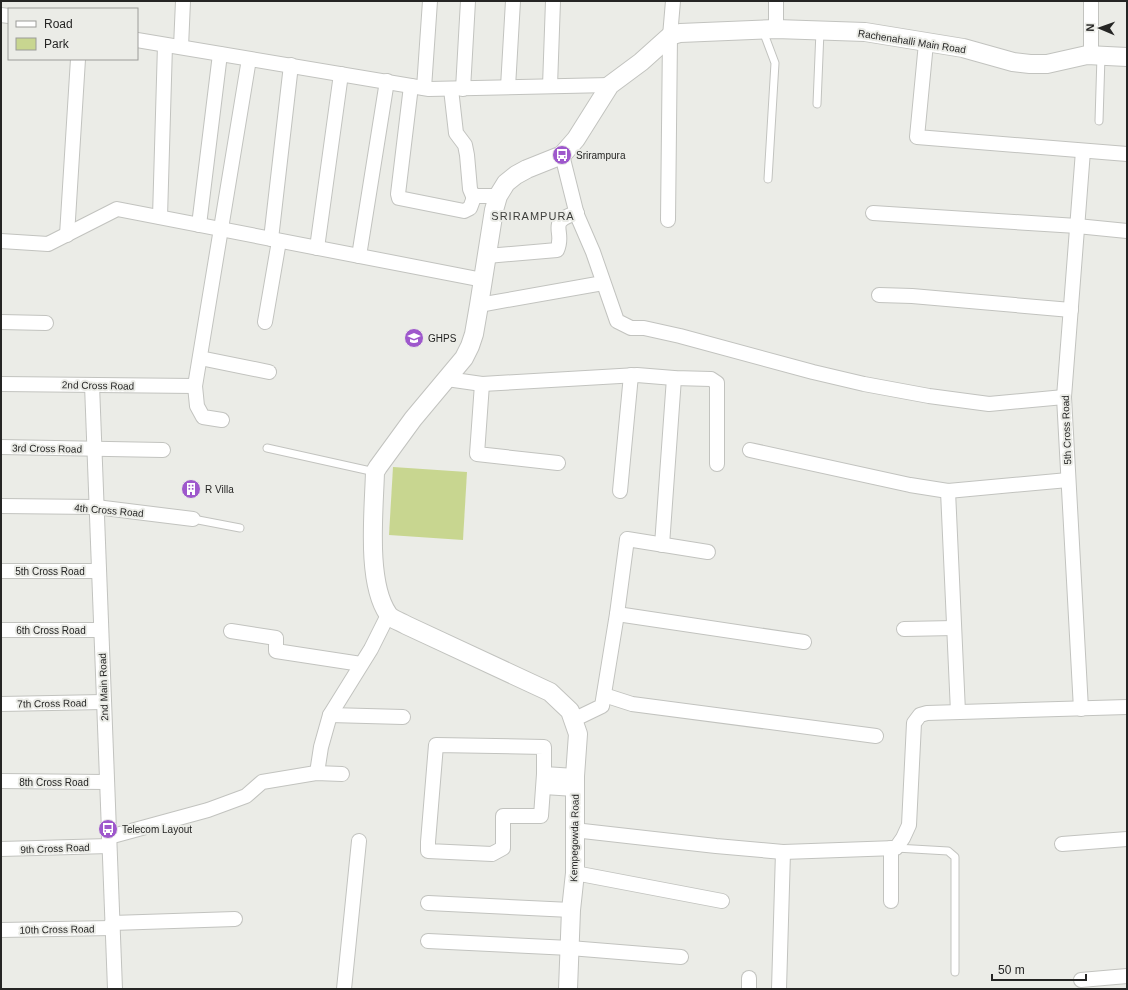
<svg xmlns="http://www.w3.org/2000/svg" width="1128" height="990" font-family="Arial,sans-serif">
  <style>
    .green { fill: #c8d690 }
    .lines { fill: none; stroke-linecap: round; stroke-linejoin: round }
    .service-casing { stroke: #c2c3bf; stroke-width: 9 }
    .minor-casing { stroke: #c2c3bf; stroke-width: 16 }
    .tertiary-casing { stroke: #c2c3bf; stroke-width: 20 }
    .service { stroke: #fff; stroke-width: 7 }
    .minor { stroke: #fff; stroke-width: 14 }
    .tertiary { stroke: #fff; stroke-width: 18 }
    .labels { text-anchor: middle; stroke-width: 4; stroke-linejoin: round; paint-order: stroke }
    .street-label { font-size: 10px; fill: #252524; stroke: #ebece7 }
    .poi-label { font-size: 10px; fill: #252524; stroke: #ebece7; text-anchor: start }
    .neighbourhood-label { font-size: 11px; letter-spacing: 1px; fill: #3d3e3b; stroke: #ebece7 }
  </style>
  <rect width="100%" height="100%" fill="#ebece7"/>
  <!-- green -->
  <polygon class="green" points="393,467 467,472 463,540 389,535"/>
  <g class="lines">
    <!-- service casing -->
    <g class="service-casing">
      <g id="service">
        <polyline points="763,31 775,63 768,179"/>
        <polyline points="817,104 820,31"/>
        <polyline points="1099,121 1101,56"/>
        <polyline points="267,448 375,472"/>
        <polyline points="193,519 240,528"/>
        <polyline points="896,848 948,851 955,857 955,972"/>
      </g>
    </g>
    <!-- minor casing -->
    <g class="minor-casing">
      <g id="minor">
        <polyline points="776,1 776,29"/>
        <polyline points="1091,1 1091,55"/>
        <polyline points="1,15 9,16"/>
        <polyline points="137,40 429,89 610,85"/>
        <polyline points="926,43 917,137 1127,154"/>
        <polyline points="181,47 183,1"/>
        <polyline points="411,86 398,194 399,198 464,211 470,208 473,200 473,196 498,196"/>
        <polyline points="550,86 553,1"/>
        <polyline points="508,87 513,1"/>
        <polyline points="424,88 430,1"/>
        <polyline points="451,89 456,133 465,145 467,155 470,189 473,196"/>
        <polyline points="463,89 468,1"/>
        <polyline points="562,155 577,215 593,252 617,321 631,328 644,328 680,336 813,372 864,384 929,396 989,404 1064,397"/>
        <polyline points="873,213 1077,226 1127,231"/>
        <polyline points="160,217 165,45"/>
        <polyline points="668,220 670,36 673,1"/>
        <polyline points="199,225 220,54"/>
        <polyline points="67,235 78,59"/>
        <polyline points="271,239 291,65"/>
        <polyline points="1,241 48,244 117,209 483,280"/>
        <polyline points="317,248 341,74"/>
        <polyline points="359,256 387,81"/>
        <path d="M487 256 557 250C566 231 545 222 577 213"/>
        <polyline points="879,295 912,296 1071,310"/>
        <polyline points="479,305 603,283"/>
        <polyline points="1,322 46,323"/>
        <polyline points="265,322 279,241"/>
        <polyline points="200,358 269,372"/>
        <polyline points="447,379 482,384 637,375 674,378 711,379 717,383 717,464"/>
        <polyline points="1,384 195,386"/>
        <polyline points="482,384 477,454 558,463"/>
        <polyline points="92,385 115,989"/>
        <polyline points="222,420 203,417 197,406 195,386 249,59"/>
        <polyline points="1,447 163,450"/>
        <polyline points="750,450 910,485 948,491 1068,480"/>
        <polyline points="620,491 631,375"/>
        <polyline points="948,491 958,712"/>
        <polyline points="1,506 96,507 193,519"/>
        <polyline points="662,545 674,378"/>
        <polyline points="1,571 98,571"/>
        <polyline points="617,614 804,642"/>
        <polyline points="904,629 954,628"/>
        <polyline points="1,630 100,630"/>
        <polyline points="231,631 276,638 276,651 361,664"/>
        <polyline points="604,695 632,704 876,736"/>
        <polyline points="1,704 103,702"/>
        <polyline points="1081,709 1064,397 1083,151"/>
        <polyline points="330,715 403,717"/>
        <polyline points="573,720 602,706 617,614 627,539 708,552"/>
        <polyline points="317,773 321,747 330,715 371,649 388,615"/>
        <polyline points="544,774 541,816 503,816 503,848 492,854 428,851 428,842 436,745 544,747 544,774 575,776"/>
        <polyline points="1,781 106,782"/>
        <polyline points="544,787 575,789"/>
        <polyline points="574,830 716,846 783,852 896,848 903,838 909,825 914,723 920,715 927,713 1127,707"/>
        <polyline points="109,837 208,810 246,796 262,782 316,773 342,774"/>
        <polyline points="1062,844 1127,839"/>
        <polyline points="891,848 891,901"/>
        <polyline points="1,849 109,846"/>
        <polyline points="575,873 722,901"/>
        <polyline points="428,903 571,910"/>
        <polyline points="112,923 235,919"/>
        <polyline points="1,930 112,928"/>
        <polyline points="428,941 570,948 681,957"/>
        <polyline points="1081,980 1127,976"/>
        <polyline points="344,989 359,841"/>
        <polyline points="749,989 749,978"/>
        <polyline points="779,989 783,852"/>
      </g>
    </g>
    <!-- tertiary casing -->
    <g class="tertiary-casing">
      <path id="tertiary" d="M568 989 571 910 575 873V776L578 734 570 711 550 692 406 625C401 622 391 619 388 614 366 582 374 510 375 472L378 467 413 419 464 358 470 346 474 334 479 305 494 210 498 196 506 183 516 175 527 169 562 155 576 139 610 85 641 62 670 36 680 33 776 29 865 32 963 48 1013 62 1030 64H1047L1087 55 1127 57"/>
    </g>
    <!-- service -->
    <use href="#service" class="service"/>
    <!-- minor -->
    <use href="#minor" class="minor"/>
    <!-- tertiary -->
    <use href="#tertiary" class="tertiary"/>
  </g>
  <!-- icons -->
  <defs>
    <g id="bus-disc" transform="scale(1)"><circle r="9.5" fill="#9e58cc" stroke="#ebece7"/><path d="M-5-6H5V4H4V6H2V4H-2V6H-4V4H-5ZM-3.5-4V0h7V-4ZM-3.5 1.2v1.5H-2V1.2ZM2 1.2v1.5H3.5V1.2Z" fill="#fff"/></g>
    <g id="school-disc" transform="scale(1)"><circle r="9.5" fill="#9e58cc" stroke="#ebece7"/><path d="M0-5L7-2L0 1L-7-2ZM-4 1L0 2.5L4 1V4Q0 6-4 4Z" fill="#fff"/></g>
    <g id="building-disc" transform="scale(1)"><circle r="9.5" fill="#9e58cc" stroke="#ebece7"/><path d="M-4-6H4V6H1V3H-1V6H-4ZM-2.5-4.3h1.7v1.8h-1.7ZM.8-4.3h1.7v1.8H.8ZM-2.5-1h1.7V.8h-1.7ZM.8-1h1.7V.8H.8Z" fill="#fff"/></g>
  </defs>
  <g fill-rule="evenodd">
    <use href="#bus-disc" x="562" y="155"/>
    <use href="#school-disc" x="414" y="338"/>
    <use href="#building-disc" x="191" y="489"/>
    <use href="#bus-disc" x="108" y="829"/>
  </g>
  <g class="labels">
    <!-- street labels -->
    <g class="street-label">
      <text transform="translate(912 41) rotate(9)" y="4">Rachenahalli Main Road</text>
      <text transform="translate(98 385) rotate(1)" y="4">2nd Cross Road</text>
      <text transform="translate(1066 430) rotate(-92)" y="4">5th Cross Road</text>
      <text transform="translate(47 448) rotate(1)" y="4">3rd Cross Road</text>
      <text transform="translate(109 510) rotate(5)" y="4">4th Cross Road</text>
      <text x="50" y="575">5th Cross Road</text>
      <text x="51" y="634">6th Cross Road</text>
      <text transform="translate(103 687) rotate(-92)" y="4">2nd Main Road</text>
      <text transform="translate(52 703) rotate(-1)" y="4">7th Cross Road</text>
      <text x="54" y="786">8th Cross Road</text>
      <text transform="translate(574 838) rotate(-89)" y="4">Kempegowda Road</text>
      <text transform="translate(55 848) rotate(-2)" y="4">9th Cross Road</text>
      <text transform="translate(57 929) rotate(-1)" y="4">10th Cross Road</text>
    </g>
    <!-- poi labels -->
    <g class="poi-label">
      <text x="576" y="159">Srirampura</text>
      <text x="428" y="342">GHPS</text>
      <text x="205" y="493">R Villa</text>
      <text x="122" y="833">Telecom Layout</text>
    </g>
    <!-- neighbourhood labels -->
    <g class="neighbourhood-label">
      <text x="533" y="220">SRIRAMPURA</text>
    </g>
  </g>
  <!-- border -->
  <rect width="1128" height="990" fill="none" stroke="#252524" stroke-width="4"/>
  <!-- legend -->
  <rect x="8" y="8" width="130" height="52" fill="#ebece7" stroke="#9c9c99"/>
  <rect x="16" y="21" width="20" height="6" fill="#ffffff" stroke="#9c9c99"/>
  <text x="44" y="28" font-size="12" fill="#252524">Road</text>
  <rect x="16" y="38" width="20" height="12" fill="#c8d690" stroke="#9c9c99"/>
  <text x="44" y="48" font-size="12" fill="#252524">Park</text>
  <!-- north arrow -->
  <g transform="translate(1100 28) rotate(272)" stroke="#ebece7" stroke-width="3" paint-order="stroke">
  <path d="M0-3L7 15L0 10L-7 15Z" fill="#252524"/>
  <text y="-6" font-size="11" font-weight="bold" text-anchor="middle" fill="#252524">N</text>
  </g>
  <!-- scale -->
  <path d="M992 974v6h94v-6" fill="none" stroke="#252524" stroke-width="2"/>
  <text x="998" y="974" font-size="12" fill="#252524" stroke="#ebece7" stroke-width="3" paint-order="stroke">50 m</text>
</svg>
